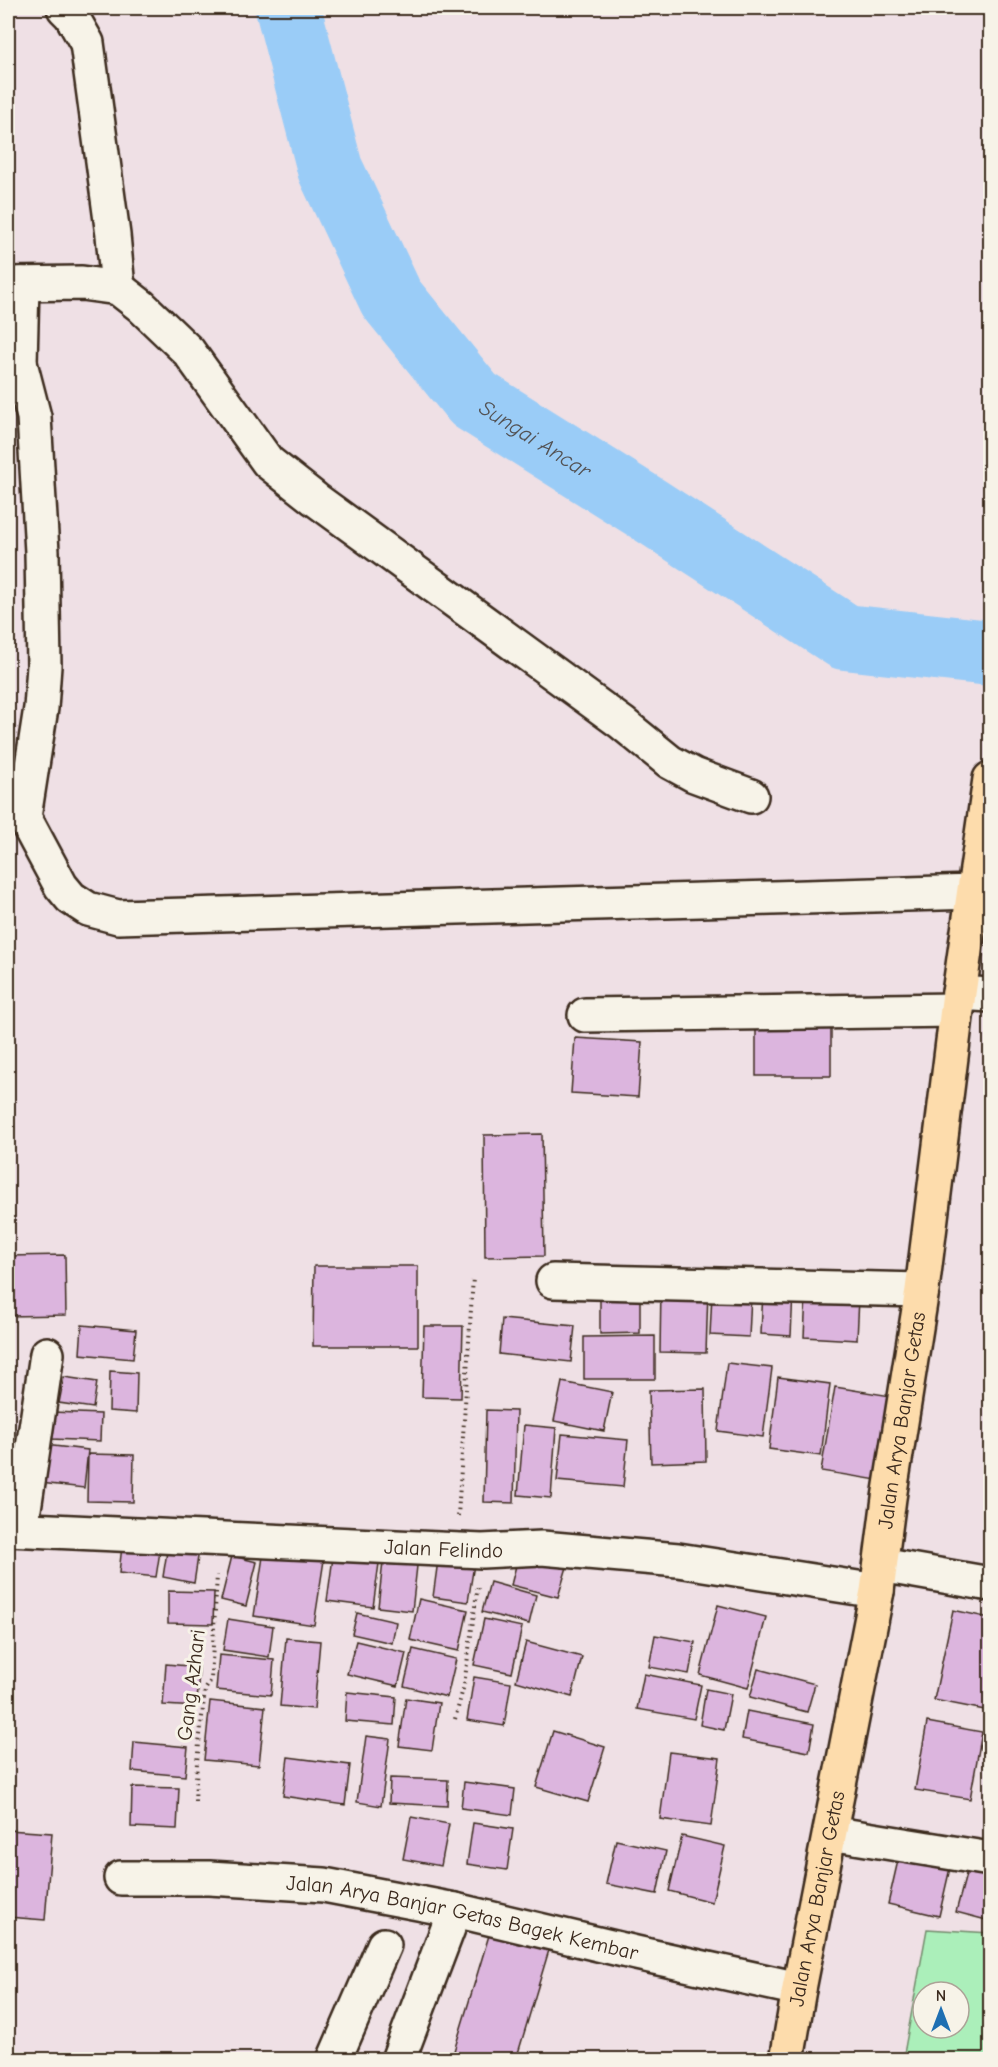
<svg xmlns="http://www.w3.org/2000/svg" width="998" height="2067" font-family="'Comic Neue',sans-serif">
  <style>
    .green { fill: #abefba; stroke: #738c6c; stroke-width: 1.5; fill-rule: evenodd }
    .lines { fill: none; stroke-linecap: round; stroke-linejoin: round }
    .river { stroke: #9accf7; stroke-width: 66 }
    .building { fill: #dcb5de; stroke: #3b2a1e; stroke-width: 1.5 }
    .minor-casing { stroke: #3b2a1e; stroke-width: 38 }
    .highway-casing { stroke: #3b2a1e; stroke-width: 38 }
    .path { stroke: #3b2a1e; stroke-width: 4; stroke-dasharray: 1.5 4.5; stroke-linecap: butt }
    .minor { stroke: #f7f3e8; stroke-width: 33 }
    .highway { stroke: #fddcac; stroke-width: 33 }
    .labels { text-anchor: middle; stroke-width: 6; stroke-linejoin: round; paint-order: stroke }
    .street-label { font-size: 21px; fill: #3b2a1e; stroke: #f7f3e8 }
    .water-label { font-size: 22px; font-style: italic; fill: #535254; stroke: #f7f3e8 }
  </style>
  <rect width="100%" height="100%" fill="#efe0e5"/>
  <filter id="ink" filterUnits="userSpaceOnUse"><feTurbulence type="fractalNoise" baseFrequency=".0167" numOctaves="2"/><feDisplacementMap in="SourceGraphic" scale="12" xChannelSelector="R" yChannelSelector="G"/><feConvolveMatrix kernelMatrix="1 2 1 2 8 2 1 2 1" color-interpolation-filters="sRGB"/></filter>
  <g filter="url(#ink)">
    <!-- green -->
    <path class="green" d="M927 1929 990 1933V2059H903ZM923 1992H959V2028H923Z"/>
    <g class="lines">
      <!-- river -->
      <path class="river" id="s1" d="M288 8 330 169 391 298 474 400 648 509 845 637 990 653"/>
    </g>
    <!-- building -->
    <g class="building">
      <rect x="756" y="1026" width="75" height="50"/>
      <polygon points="575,1038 642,1042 638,1097 571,1093"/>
      <polygon points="542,1134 544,1256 485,1257 484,1135"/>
      <polygon points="65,1255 66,1315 8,1316 8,1256"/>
      <polygon points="314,1266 418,1266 418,1346 313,1346"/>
      <polygon points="640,1284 640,1333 600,1334 600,1285"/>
      <polygon points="661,1288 708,1289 706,1353 660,1352"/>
      <polygon points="763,1290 793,1292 791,1336 761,1334"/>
      <polygon points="712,1294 751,1295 749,1337 710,1335"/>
      <polygon points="806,1295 859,1298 857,1340 804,1337"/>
      <polygon points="502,1319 575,1326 571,1362 499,1354"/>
      <polygon points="82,1325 136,1330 133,1359 80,1354"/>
      <polygon points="424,1326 463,1326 461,1398 422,1397"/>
      <polygon points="655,1336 655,1379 584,1379 584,1337"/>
      <polygon points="727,1363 772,1368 763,1437 718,1431"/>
      <polygon points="110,1371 137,1373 136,1413 109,1411"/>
      <polygon points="64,1377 97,1382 93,1408 59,1403"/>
      <polygon points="778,1377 830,1384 821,1456 769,1449"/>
      <polygon points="562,1382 612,1392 604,1431 554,1421"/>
      <polygon points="835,1387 891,1396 877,1480 821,1471"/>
      <polygon points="705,1389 706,1461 651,1463 649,1390"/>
      <polygon points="486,1410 516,1411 514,1503 484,1502"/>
      <polygon points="52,1412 101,1414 100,1441 51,1439"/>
      <polygon points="524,1425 556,1428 551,1498 518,1495"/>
      <polygon points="562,1434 628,1440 623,1487 557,1481"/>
      <polygon points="36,1444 88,1450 84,1488 32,1482"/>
      <polygon points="88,1454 134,1455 133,1502 87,1501"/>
      <polygon points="168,1545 199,1550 194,1583 163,1577"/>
      <polygon points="122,1546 160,1551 156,1577 119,1573"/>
      <polygon points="264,1550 324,1560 314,1625 254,1616"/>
      <polygon points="334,1550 380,1556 373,1607 327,1601"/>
      <polygon points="384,1553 418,1557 412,1611 378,1607"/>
      <polygon points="439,1553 475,1558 468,1602 433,1597"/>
      <polygon points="519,1554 567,1567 558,1597 511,1585"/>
      <polygon points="232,1556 257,1562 246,1606 221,1600"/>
      <polygon points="490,1582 536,1595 529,1624 482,1612"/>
      <polygon points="168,1591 214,1592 213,1624 168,1623"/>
      <polygon points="419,1599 468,1610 459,1651 410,1640"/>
      <polygon points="718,1605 766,1617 748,1688 700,1675"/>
      <polygon points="953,1610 990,1618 990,1711 934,1700"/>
      <polygon points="357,1613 396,1622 392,1643 352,1634"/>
      <polygon points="228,1619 273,1626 269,1657 223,1650"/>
      <polygon points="484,1619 522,1627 512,1673 474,1665"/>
      <polygon points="655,1635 695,1642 689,1674 649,1667"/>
      <polygon points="286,1638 320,1641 314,1709 280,1706"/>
      <polygon points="356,1641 406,1653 398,1686 347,1674"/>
      <polygon points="526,1642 582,1657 572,1697 516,1681"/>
      <polygon points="413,1649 456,1659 447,1697 404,1686"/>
      <polygon points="219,1655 274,1660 271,1695 216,1690"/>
      <polygon points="166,1664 199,1667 197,1707 163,1705"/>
      <polygon points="758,1669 815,1684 807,1712 750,1697"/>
      <polygon points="644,1674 701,1685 694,1719 637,1709"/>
      <polygon points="474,1677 511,1683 504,1726 467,1720"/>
      <polygon points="706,1689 731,1694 724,1730 700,1725"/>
      <polygon points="347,1692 396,1697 394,1725 345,1721"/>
      <polygon points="406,1698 439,1703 432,1750 399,1746"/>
      <polygon points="210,1701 265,1707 259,1765 204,1760"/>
      <polygon points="747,1711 814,1724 809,1752 742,1739"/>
      <polygon points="927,1722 982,1732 970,1799 915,1790"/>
      <polygon points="553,1731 605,1747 588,1802 536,1787"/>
      <polygon points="366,1736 390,1739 381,1806 357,1802"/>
      <polygon points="134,1742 188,1747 185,1776 132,1771"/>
      <polygon points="669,1752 720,1758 711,1826 660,1819"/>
      <polygon points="288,1757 350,1765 345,1805 283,1796"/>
      <polygon points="390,1778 448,1780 447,1806 389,1803"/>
      <polygon points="464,1782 515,1789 512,1815 461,1808"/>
      <polygon points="132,1787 179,1788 177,1829 131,1827"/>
      <polygon points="411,1817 449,1824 441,1866 403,1859"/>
      <polygon points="473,1823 513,1829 507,1870 467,1864"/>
      <polygon points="8,1830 52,1833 45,1920 8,1917"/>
      <polygon points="682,1836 725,1846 712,1902 669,1891"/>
      <polygon points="616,1840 666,1851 657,1894 606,1884"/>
      <polygon points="899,1856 950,1868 939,1916 888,1904"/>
      <polygon points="969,1863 990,1869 990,1921 956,1912"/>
      <polygon points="490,1932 549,1950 516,2060 481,2060 454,2051"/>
    </g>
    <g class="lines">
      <!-- minor casing -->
      <g class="minor-casing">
        <g id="minor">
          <polyline points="64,8 71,15 87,43 113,235 118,288"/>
          <polyline points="8,284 82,283 118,288 141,306 189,352 268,462 315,499 622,723 670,762 694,775 751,796"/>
          <polyline points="8,363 20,363 34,417 42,552 44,666 41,708 24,817 61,886 71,898 88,909 118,917 974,892"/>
          <polyline points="20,363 22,284"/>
          <polyline points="959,993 990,995"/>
          <polyline points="585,1015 957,1010"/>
          <polyline points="553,1281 922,1290"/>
          <path id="s2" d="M8 1529 482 1551 542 1548 678 1560 877 1591"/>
          <polyline points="21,1529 47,1354"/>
          <polyline points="881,1565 990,1584"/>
          <polyline points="830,1833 990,1859"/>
          <path id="s3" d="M121 1878H209L324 1885 455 1910 636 1953 799 1989"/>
          <polyline points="334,2060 384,1945"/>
          <polyline points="398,2060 455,1910"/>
        </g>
      </g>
      <!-- highway casing -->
      <g class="highway-casing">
        <g id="highway">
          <path id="s4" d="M787 2060 799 1989 877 1591 889 1498 922 1290 959 993 990 779"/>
        </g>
      </g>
      <!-- path -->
      <g class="path">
        <polyline points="458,1516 473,1277"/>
        <polyline points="455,1719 464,1685 478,1585"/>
        <polyline points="195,1801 197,1762 205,1690 211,1680 217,1575"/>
      </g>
      <!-- minor -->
      <use href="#minor" class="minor"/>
      <!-- highway -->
      <use href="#highway" class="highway"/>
    </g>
  </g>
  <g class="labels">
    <!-- street labels -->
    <g class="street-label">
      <text dy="7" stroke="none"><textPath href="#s4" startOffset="650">Jalan Arya Banjar Getas</textPath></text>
      <text dy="7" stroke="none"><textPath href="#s2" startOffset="436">Jalan Felindo</textPath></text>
      <text transform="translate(191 1685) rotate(-83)" y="7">Gang Azhari</text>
      <text dy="7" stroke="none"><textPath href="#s4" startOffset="164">Jalan Arya Banjar Getas</textPath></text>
      <text dy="7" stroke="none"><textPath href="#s3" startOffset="345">Jalan Arya Banjar Getas Bagek Kembar</textPath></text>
    </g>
    <!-- water labels -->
    <g class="water-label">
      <text dy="8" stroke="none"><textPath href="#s1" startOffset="513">Sungai Ancar</textPath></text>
    </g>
  </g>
  <!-- margin -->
  <rect width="998" height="2067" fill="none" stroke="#f7f3e8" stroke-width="30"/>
  <rect x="15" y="15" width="968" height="2037" fill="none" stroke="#3b2a1e" stroke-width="2" filter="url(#ink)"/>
  <!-- north arrow -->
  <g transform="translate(941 2010)"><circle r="28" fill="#f7f3e8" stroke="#aca397" stroke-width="1.5"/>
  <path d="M0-4.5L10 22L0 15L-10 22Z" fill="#1f6fb2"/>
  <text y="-9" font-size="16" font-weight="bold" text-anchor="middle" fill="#3b2a1e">N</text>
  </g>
</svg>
